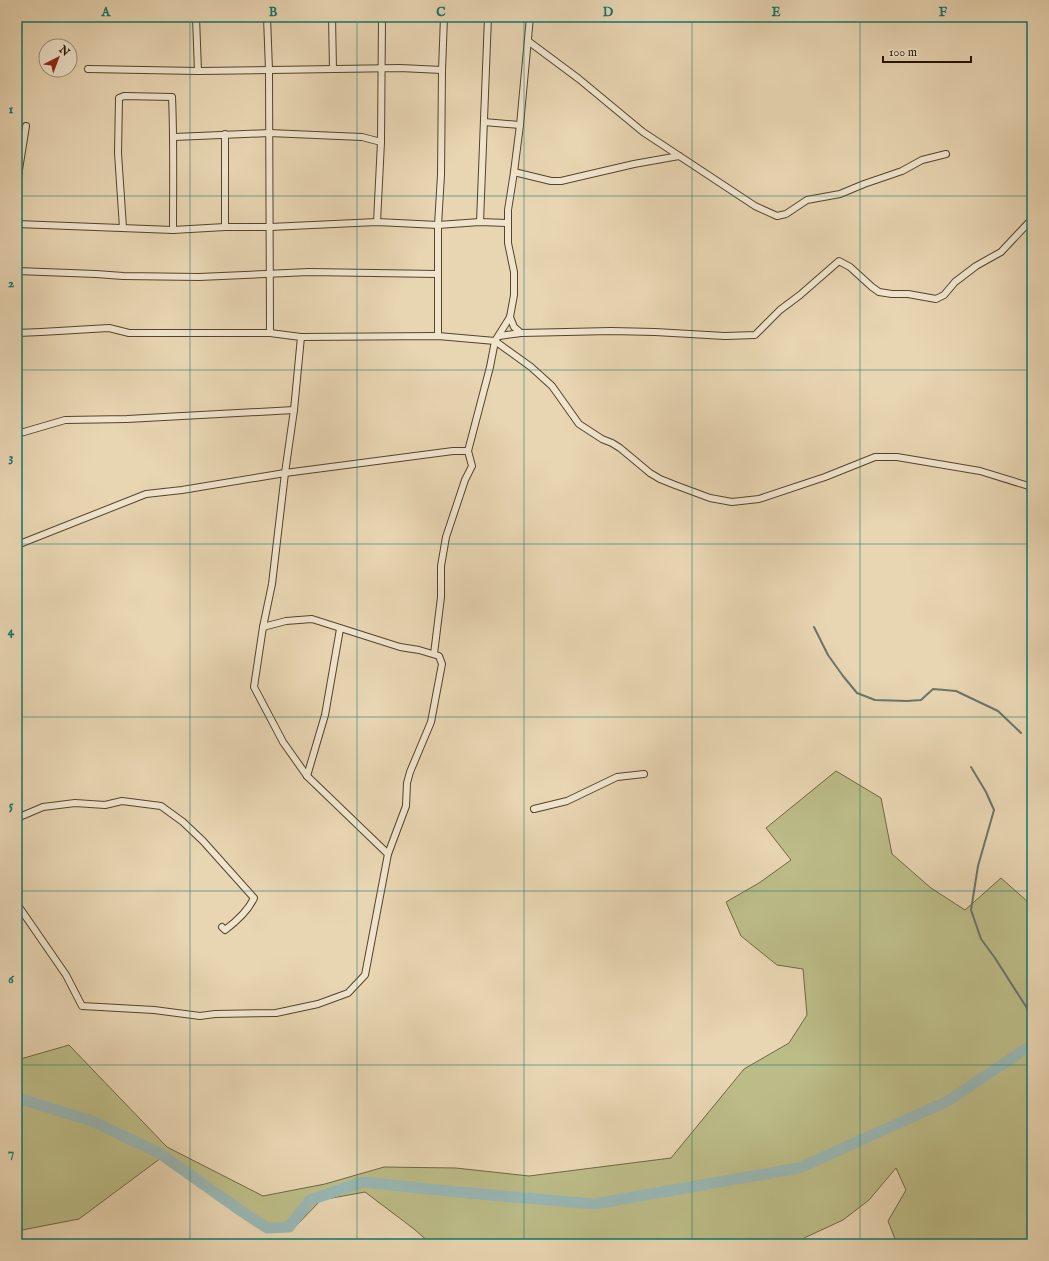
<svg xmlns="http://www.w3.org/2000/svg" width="1049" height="1261" font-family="'IM FELL English',serif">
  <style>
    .green { fill: #bcbc88; stroke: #706744 }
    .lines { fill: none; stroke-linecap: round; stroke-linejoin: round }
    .stream { stroke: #6a756c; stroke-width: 2 }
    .river { stroke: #99b7b4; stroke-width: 11 }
    .street-casing { stroke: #55432c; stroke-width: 8 }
    .street { stroke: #f0e4cd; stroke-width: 6 }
    .grid { fill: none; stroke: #0f766e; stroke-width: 1; stroke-opacity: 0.55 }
    .neatline { fill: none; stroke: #0f766e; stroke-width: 1.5 }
    .grid-label { font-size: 13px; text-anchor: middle; font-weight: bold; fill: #0f766e }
  </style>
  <rect width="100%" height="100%" fill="#e8d5b2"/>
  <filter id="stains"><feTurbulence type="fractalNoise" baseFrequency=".005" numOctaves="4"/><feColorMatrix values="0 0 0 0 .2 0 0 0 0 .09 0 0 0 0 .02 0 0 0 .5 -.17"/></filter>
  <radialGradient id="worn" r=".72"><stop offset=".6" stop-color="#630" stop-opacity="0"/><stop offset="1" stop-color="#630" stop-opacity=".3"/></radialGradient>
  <!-- green -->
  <polygon class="green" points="836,771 881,798 892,854 931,888 965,910 1001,878 1028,902 1032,900 1032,1244 897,1244 888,1221 906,1190 896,1168 869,1200 843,1220 804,1238 801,1244 431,1244 414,1229 365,1192 321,1200 291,1231 269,1231 234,1210 161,1158 79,1219 17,1231 17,1060 69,1045 167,1147 263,1196 325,1184 384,1167 456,1168 529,1176 671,1158 744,1069 789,1043 807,1015 803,969 777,965 741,936 726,902 759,883 791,860 766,828"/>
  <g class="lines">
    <!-- stream -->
    <g class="stream">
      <polyline points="814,627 828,655 843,676 857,693 875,700 907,701 921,700 933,689 956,691 998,711 1021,733"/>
      <polyline points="1029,737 1032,740"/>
      <polyline points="971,767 986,792 994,810 978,866 971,910 981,939 995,958 1032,1016"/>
    </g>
    <!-- river -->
    <polyline class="river" points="17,1098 92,1121 159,1153 241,1211 267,1228 289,1227 310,1200 363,1182 457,1192 594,1204 799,1168 948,1101 1024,1050 1032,1046"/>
    <!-- street casing -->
    <g class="street-casing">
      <g id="street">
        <polyline points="196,17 198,71"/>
        <polyline points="267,17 269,70 270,333"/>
        <polyline points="332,17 333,69"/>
        <polyline points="528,41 579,79 643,132 755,206 777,216 786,214 807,200 840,194 864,184 902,171 922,160 946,154"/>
        <polyline points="88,69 198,71 400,68 442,70"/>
        <polyline points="484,122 520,125"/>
        <polyline points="174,137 269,133 362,137 381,142"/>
        <polyline points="514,172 551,181 561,181 634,164 679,156"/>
        <polyline points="17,182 26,126"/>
        <polyline points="377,222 381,142 382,17"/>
        <polyline points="480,222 488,17"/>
        <polyline points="17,224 173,230 225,227 270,227 377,222 438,225 480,222 507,223"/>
        <polyline points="225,227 225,134"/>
        <path d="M123 228 118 153 119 98 124 96 172 97C174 141 173 185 173 230"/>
        <polyline points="17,271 96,274 123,276 199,277 309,272 438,274"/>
        <polyline points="510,317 514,327 521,333 611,331 655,332 725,336 755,335 780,310 800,295 839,261 850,267 872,287 879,292 892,294 908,294 936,299 944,295 955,282 976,266 1001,252 1032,219"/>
        <polyline points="17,333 41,332 109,328 129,333 270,333 301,337 438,336 495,341 531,367 552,386 579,424 602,439 612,443 620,448 650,473 660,479 675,485 710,498 732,502 759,499 825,477 875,457 897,457 980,471 1032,487"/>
        <polyline points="438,336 438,225 441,175 442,70 444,17"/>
        <polyline points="499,336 521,333"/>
        <polyline points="17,434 65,420 127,419 294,410"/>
        <polyline points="17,545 146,494 182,490 285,473 453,451 468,451"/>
        <polyline points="263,627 254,687 283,742 307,776 388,854"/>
        <polyline points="434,654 441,597 441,566 446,537 465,480 472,466 468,451 490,367 495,341 510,317 514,295 514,272 508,243 508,210 514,172 520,125 530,17"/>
        <polyline points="307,776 325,715 340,629"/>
        <polyline points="534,809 567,801 617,777 644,774"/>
        <path d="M17 818 43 807 75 803 105 805 122 801 161 806 183 822 203 841 254 898C248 911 237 921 225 930L222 927"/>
        <polyline points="17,904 66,975 82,1006 154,1010 200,1016 215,1014 276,1013 318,1004 348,993 365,975 388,854 406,806 407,783 410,772 431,722 442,664 439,656 419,650 400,647 312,619 286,621 263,627 272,584 285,473 294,410 301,337"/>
      </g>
    </g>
    <!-- street -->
    <use href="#street" class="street"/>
  </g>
  <!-- grid -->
  <path class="grid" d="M190 17V1244M357 17V1244M524 17V1244M692 17V1244M860 17V1244M17 196H1032M17 370H1032M17 544H1032M17 717H1032M17 891H1032M17 1065H1032"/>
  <!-- margin -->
  <rect width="1049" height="1261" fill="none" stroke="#e8d5b2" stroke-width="44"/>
  <!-- north arrow -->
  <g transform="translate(58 58) rotate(42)"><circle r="19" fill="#f0e4cd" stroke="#9e907b"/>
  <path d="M0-3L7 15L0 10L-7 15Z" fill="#8f2418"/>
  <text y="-6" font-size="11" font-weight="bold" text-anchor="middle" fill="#241200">N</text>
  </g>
  <!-- scale -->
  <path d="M883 56v6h88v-6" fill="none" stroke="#241200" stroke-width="2"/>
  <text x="889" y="56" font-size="12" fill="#241200" stroke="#f0e4cd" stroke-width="3" paint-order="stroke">100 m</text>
  <rect x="22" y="22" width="1005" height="1217" class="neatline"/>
  <g class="grid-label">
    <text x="106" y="16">A</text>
    <text x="273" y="16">B</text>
    <text x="441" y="16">C</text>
    <text x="608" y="16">D</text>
    <text x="776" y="16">E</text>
    <text x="943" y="16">F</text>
    <text x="11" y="113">1</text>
    <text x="11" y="287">2</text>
    <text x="11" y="461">3</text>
    <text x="11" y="635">4</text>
    <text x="11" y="809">5</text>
    <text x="11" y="983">6</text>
    <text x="11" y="1157">7</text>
  </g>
  <rect width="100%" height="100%" filter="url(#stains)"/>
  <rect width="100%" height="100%" fill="url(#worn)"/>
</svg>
